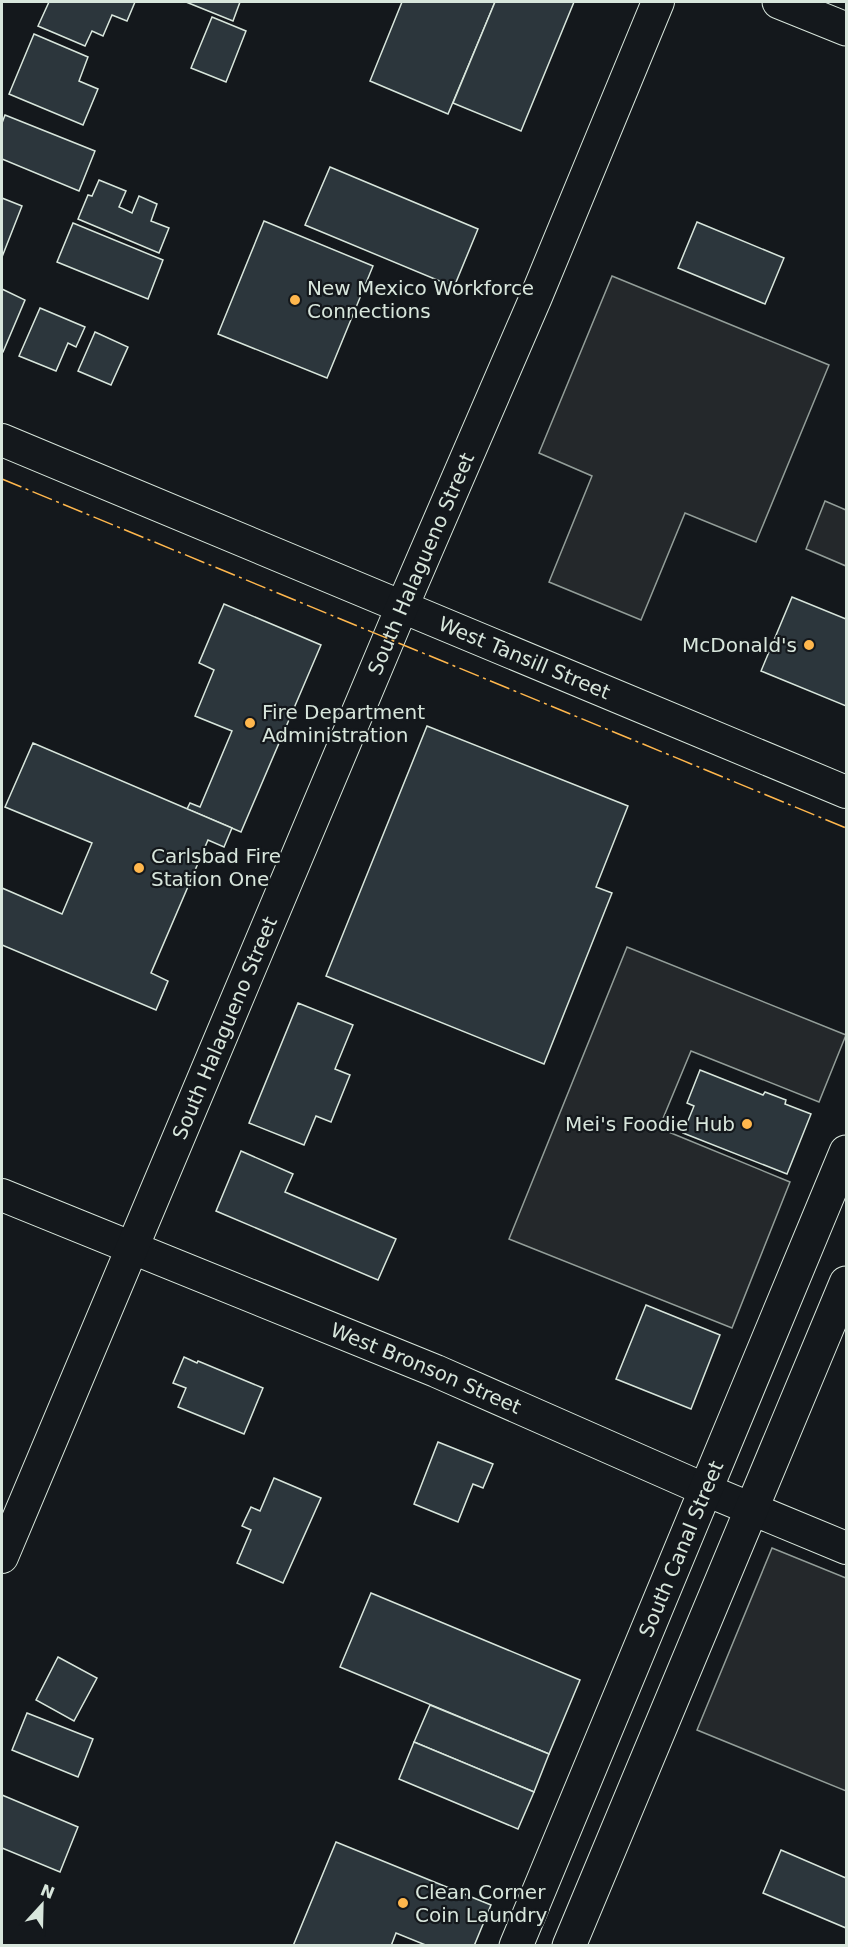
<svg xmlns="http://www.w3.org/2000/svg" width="848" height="1947" font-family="'DejaVu Sans',sans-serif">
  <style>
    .parking { fill: #24282b; stroke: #939e99; stroke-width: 1.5 }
    .building { fill: #2c363c; stroke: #d8e6dc; stroke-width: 1.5 }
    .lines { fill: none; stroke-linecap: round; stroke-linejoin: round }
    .minor-casing { stroke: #d8e6dc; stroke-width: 34 }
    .tertiary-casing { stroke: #d8e6dc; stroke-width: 35 }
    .trunk-casing { stroke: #d8e6dc; stroke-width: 35 }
    .minor { stroke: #14181c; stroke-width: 32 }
    .tertiary { stroke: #14181c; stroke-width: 33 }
    .trunk { stroke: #14181c; stroke-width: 33 }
    .power { stroke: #ffb74d; stroke-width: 1.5; stroke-dasharray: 21 4.5 3 4.5; stroke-linecap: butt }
    .poi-dot { fill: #ffb74d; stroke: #14181c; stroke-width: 2 }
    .labels { text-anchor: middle; stroke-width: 4.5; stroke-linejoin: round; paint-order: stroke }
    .poi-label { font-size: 20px; fill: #d8e6dc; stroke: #14181c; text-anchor: start }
    .street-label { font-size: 20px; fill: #d8e6dc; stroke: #14181c }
  </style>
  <rect width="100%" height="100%" fill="#14181c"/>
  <!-- parking -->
  <g class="parking">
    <polygon points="612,276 829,365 756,542 685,513 641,620 549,582 592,476 539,453"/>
    <polygon points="825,501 846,510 846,566 806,549"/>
    <polygon points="627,947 846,1035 819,1102 691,1051 659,1128 790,1182 732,1328 509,1239"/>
    <polygon points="772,1548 846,1578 846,1791 697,1730"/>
  </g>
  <!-- building -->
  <g class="building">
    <polygon points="49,2 135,2 127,21 112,15 103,36 92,31 85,46 38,26"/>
    <polygon points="186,2 240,2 233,21"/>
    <polygon points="402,2 495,2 448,114 370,81"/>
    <polygon points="495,2 574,2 521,131 453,103"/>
    <polygon points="212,17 246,31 226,82 191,68"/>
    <polygon points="34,34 88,57 79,81 98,89 83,125 9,94"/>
    <polygon points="5,115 95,151 79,191 2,159 2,123"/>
    <polygon points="330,167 478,229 454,287 305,225"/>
    <polygon points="99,180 126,191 119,207 132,213 139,196 157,204 151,221 169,228 159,253 78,219 88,195 92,196"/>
    <polygon points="2,198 22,206 2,257"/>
    <polygon points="264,221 373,266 327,378 218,334"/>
    <polygon points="697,222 784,258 765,304 678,268"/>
    <polygon points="73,223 163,260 148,299 57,262"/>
    <polygon points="2,289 25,300 3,352 2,352"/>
    <polygon points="40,308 85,327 76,347 68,343 56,371 19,356"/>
    <polygon points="95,332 128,347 111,385 78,371"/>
    <polygon points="792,597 846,619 846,706 761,671"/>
    <polygon points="224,604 321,645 241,832 187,809 190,803 200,807 232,731 195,716 214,670 199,663"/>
    <polygon points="427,726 628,806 596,887 612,893 544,1064 326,976"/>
    <polygon points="33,743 232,828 224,847 208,840 151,973 168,981 156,1010 2,945 2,888 62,914 92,843 5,807"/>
    <polygon points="298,1003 353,1025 335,1069 350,1075 331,1122 316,1116 304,1145 249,1123"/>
    <polygon points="700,1070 763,1095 765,1092 786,1100 785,1104 811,1114 787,1174 683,1133 694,1106 687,1103"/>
    <polygon points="241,1151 293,1174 285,1192 396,1239 378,1280 216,1211"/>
    <polygon points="646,1305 720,1335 691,1409 616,1379"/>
    <polygon points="184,1357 197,1363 198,1361 263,1388 244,1434 178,1407 186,1388 173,1383"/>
    <polygon points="438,1442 493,1464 483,1488 473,1484 458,1522 414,1504"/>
    <polygon points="274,1478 321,1498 283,1583 237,1563 251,1530 242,1526 251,1507 260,1511"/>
    <polygon points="371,1593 580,1680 549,1754 340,1667"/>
    <polygon points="58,1657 97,1678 74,1721 36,1700"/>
    <polygon points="430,1705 549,1754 534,1792 414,1742"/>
    <polygon points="27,1713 93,1739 78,1777 12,1750"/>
    <polygon points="414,1742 534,1792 518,1829 399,1779"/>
    <polygon points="2,1795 78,1827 60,1872 2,1848"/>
    <polygon points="336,1842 491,1905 474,1946 428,1946 396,1933 391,1946 293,1946"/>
    <polygon points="781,1850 846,1878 846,1928 763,1893"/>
  </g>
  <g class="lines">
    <!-- minor casing -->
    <g class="minor-casing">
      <g id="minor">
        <path id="s1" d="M2 440 846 792"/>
        <path id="s2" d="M2 1195 436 1371 706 1490 846 1548"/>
        <path id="s3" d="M2 1557 402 607 536 297 658 2"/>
      </g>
    </g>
    <!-- tertiary casing -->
    <g class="tertiary-casing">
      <polyline id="tertiary" points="779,2 846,29"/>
    </g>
    <!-- trunk casing -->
    <g class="trunk-casing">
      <g id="trunk">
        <path id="s4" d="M516 1946 846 1152"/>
        <polyline points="569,1946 846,1283"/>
      </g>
    </g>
    <!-- minor -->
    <use href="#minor" class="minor"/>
    <!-- tertiary -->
    <use href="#tertiary" class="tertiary"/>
    <!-- trunk -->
    <use href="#trunk" class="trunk"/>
    <!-- power -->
    <polyline class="power" points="2,479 846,828"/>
  </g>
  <!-- markers -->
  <g class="poi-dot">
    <circle cx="295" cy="300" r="6"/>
    <circle cx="809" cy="645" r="6"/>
    <circle cx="250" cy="723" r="6"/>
    <circle cx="139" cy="868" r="6"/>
    <circle cx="747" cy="1124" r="6"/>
    <circle cx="403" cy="1903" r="6"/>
  </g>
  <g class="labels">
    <!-- poi labels -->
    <g class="poi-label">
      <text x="307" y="295">New Mexico Workforce<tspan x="307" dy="23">Connections</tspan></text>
      <text x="797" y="652" text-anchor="end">McDonald's</text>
      <text x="262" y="719">Fire Department<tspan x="262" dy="23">Administration</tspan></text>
      <text x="151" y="863">Carlsbad Fire<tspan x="151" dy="23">Station One</tspan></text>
      <text x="735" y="1131" text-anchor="end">Mei's Foodie Hub</text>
      <text x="415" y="1899">Clean Corner<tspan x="415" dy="23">Coin Laundry</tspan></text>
    </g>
    <!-- street labels -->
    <g class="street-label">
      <text dy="7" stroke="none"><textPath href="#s3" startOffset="1078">South Halagueno Street</textPath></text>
      <text dy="7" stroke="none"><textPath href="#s1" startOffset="566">West Tansill Street</textPath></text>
      <text dy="7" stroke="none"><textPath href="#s3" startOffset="574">South Halagueno Street</textPath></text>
      <text dy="7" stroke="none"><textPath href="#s2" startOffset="458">West Bronson Street</textPath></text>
      <text dy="7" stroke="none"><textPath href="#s4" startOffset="430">South Canal Street</textPath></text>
    </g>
  </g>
  <!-- border -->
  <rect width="848" height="1947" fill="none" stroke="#d8e6dc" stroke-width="6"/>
  <!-- north arrow -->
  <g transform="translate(42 1905) rotate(22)" stroke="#14181c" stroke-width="4.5" paint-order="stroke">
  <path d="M0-4.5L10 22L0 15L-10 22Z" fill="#d8e6dc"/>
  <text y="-9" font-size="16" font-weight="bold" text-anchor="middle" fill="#d8e6dc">N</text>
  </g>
</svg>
